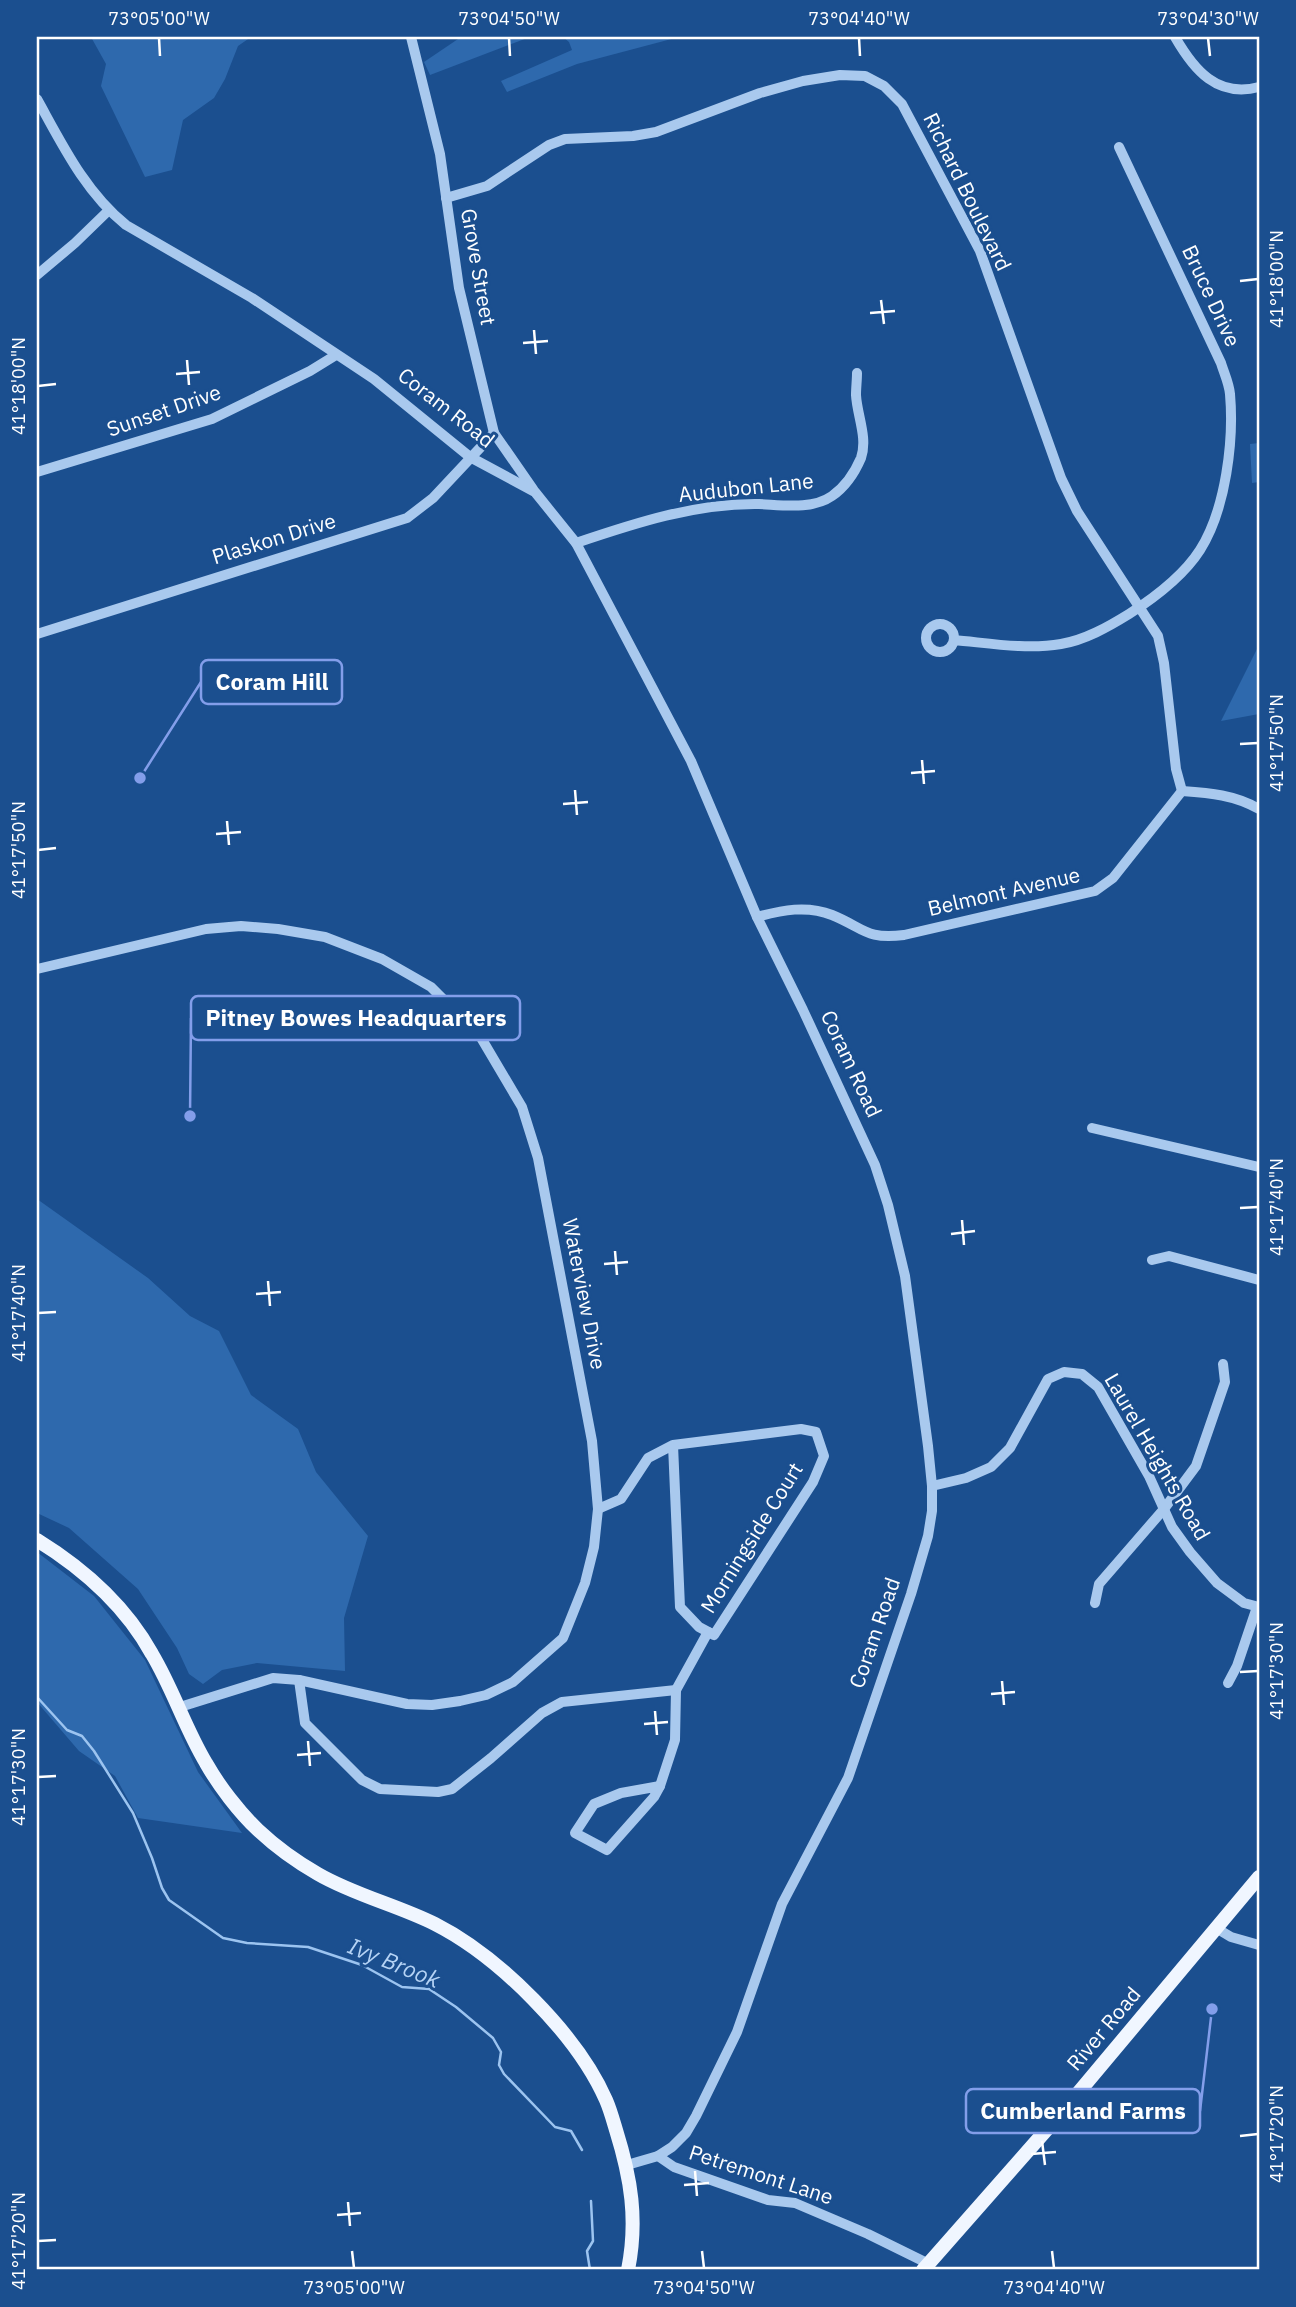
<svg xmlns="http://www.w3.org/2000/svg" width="1296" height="2307" font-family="'IBM Plex Sans',sans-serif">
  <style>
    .green { fill: #2e69ad }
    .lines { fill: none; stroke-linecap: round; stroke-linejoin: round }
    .stream { stroke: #9cc4f0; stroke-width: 2.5 }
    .minor { stroke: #a9c9ee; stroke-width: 10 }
    .major { stroke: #f0f6ff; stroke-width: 14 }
    .ticks { fill: none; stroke: #fff; stroke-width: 2.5 }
    .labels { text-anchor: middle; stroke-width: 6; stroke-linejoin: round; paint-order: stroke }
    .street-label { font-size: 21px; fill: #fff; stroke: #1b4f8f }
    .water-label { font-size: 23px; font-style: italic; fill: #b5d3f5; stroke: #1b4f8f }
    .leader { fill: none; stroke: #839eea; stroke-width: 2.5 }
    .callout-dot { fill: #839eea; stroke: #1b4f8f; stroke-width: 2.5 }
    .callout { fill: #1b4f8f; stroke: #839eea; stroke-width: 2.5 }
    .callout-label { font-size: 23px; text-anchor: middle; font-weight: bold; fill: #fff }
    .neatline { fill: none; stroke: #fff; stroke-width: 2.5 }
    .ticks-label { font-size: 18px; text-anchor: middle; fill: #fff }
  </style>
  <rect width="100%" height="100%" fill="#1b4f8f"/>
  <!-- green -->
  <g class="green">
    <polygon points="91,37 251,37 238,46 225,79 214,98 183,120 172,170 145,177 101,86 106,64"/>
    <polygon points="461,37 530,37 430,75 424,62"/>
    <polygon points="563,37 679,37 577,64 507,92 501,81 572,50 569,42"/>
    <polygon points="1259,443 1259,482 1252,483 1250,444"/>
    <polygon points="1259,645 1259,714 1221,721"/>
    <polygon points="37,1199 148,1278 190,1316 219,1331 251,1395 298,1429 316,1472 368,1536 344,1618 345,1671 257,1663 222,1670 203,1684 189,1674 177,1648 138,1589 69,1528 37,1513"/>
    <polygon points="37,1552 94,1596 145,1660 198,1772 242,1833 138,1818 115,1776 79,1751 37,1702"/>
  </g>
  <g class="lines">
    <!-- stream -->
    <g class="stream">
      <polyline points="37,1697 67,1730 82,1736 94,1751 133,1813 152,1858 162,1888 169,1900 223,1938 247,1943 308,1947 362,1965 402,1987 429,1989 456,2007 493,2038 501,2052 499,2065 504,2074 555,2127 571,2131 582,2150"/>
      <polyline points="590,2270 587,2251 593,2241 591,2201"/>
    </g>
    <!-- minor -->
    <g class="minor">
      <polyline points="411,37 440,154 459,288 494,433 533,489"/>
      <path d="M1175 37C1194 70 1217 98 1259 87"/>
      <path d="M37 99C62 144 85 192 126 225L252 298 374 379 470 457 535 492 576 543 691 761 757 917 803 1010 875 1165 888 1205 905 1276 928 1446 932 1486V1511L928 1536 911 1594 848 1778 782 1904 737 2032 696 2116 686 2133 672 2147 658 2156 627 2165"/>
      <polyline points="446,198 487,186 549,145 565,139 633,136 656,132 760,93 803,81 840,75 865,76 884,86 902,104 980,251 1061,478 1077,511 1158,636 1164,663 1176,769 1182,791"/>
      <polyline points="37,275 75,243 108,211"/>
      <polyline points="37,472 212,419 310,371 336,355"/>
      <path d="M576 543C635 523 696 503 759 504 782 505 812 510 832 496 845 487 855 472 861 458 868 438 857 415 856 395 856 388 857 380 857 373"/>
      <circle cx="940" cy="638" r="14"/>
      <polyline points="37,634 407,518 433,498 494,433"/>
      <path d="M954 640C988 643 1026 650 1061 644 1085 640 1108 627 1129 614 1154 598 1184 575 1200 550 1226 509 1234 440 1230 394 1229 383 1224 373 1221 363L1119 147"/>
      <path d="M757 917C782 910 807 905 832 915 864 928 866 940 904 935L1095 891 1113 878 1182 791C1210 793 1235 795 1259 809"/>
      <polyline points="37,969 206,929 241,926 278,929 325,937 382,959 431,987 480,1036 522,1107 538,1158 592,1441 598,1509 594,1547 585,1583 563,1638 513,1682 486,1695 460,1701 432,1705 407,1704 299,1680 273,1678 180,1707"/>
      <polyline points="1092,1128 1259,1167"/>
      <polyline points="1152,1260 1169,1256 1259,1280"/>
      <polyline points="932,1486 966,1478 991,1467 1010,1448 1048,1379 1064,1372 1082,1374 1098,1387 1149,1476 1172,1527 1190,1552 1217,1583 1244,1603 1259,1607"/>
      <polyline points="598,1509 621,1499 648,1458 673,1445 801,1429 816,1432 824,1456 813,1482 714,1635 699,1627 680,1607 673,1445"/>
      <polyline points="1095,1603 1099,1584 1164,1509 1196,1466 1225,1382 1223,1364"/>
      <polyline points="299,1680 305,1723 362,1780 380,1789 438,1792 452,1789 491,1758 542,1713 562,1702 676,1690"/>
      <polyline points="1228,1683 1237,1666 1257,1607"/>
      <polygon points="660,1786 654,1797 607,1850 575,1833 594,1804 621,1793"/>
      <polyline points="660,1786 675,1740 676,1690 708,1632"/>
      <polyline points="1216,1928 1231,1937 1259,1945"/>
      <polyline points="658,2156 674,2167 768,2200 795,2203 868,2234 929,2264"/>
    </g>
    <!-- major -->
    <g class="major">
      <path d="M37 1540C84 1569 125 1605 152 1654 173 1689 185 1728 206 1763 219 1786 239 1812 258 1830 275 1846 297 1862 318 1874 354 1895 397 1905 435 1924 498 1956 577 2034 606 2100 610 2109 613 2120 616 2130 631 2178 638 2220 628 2270"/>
      <polyline points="923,2270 1063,2111 1259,1877"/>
    </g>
  </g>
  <!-- ticks -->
  <path class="ticks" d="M159 38 160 56M509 38 510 56M859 38 860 56M1208 38 1210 56M1240 281 1258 279M881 300 884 324M870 313 895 311M534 330 536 354M523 343 548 341M187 360 189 385M176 374 200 372M38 386 56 384M1240 744 1258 743M922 760 924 784M911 773 935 771M575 790 577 815M563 804 588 802M227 821 229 845M216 834 241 832M38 850 56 848M1240 1208 1258 1207M962 1220 964 1245M951 1234 975 1231M615 1251 617 1275M604 1264 628 1262M268 1281 270 1306M256 1294 281 1292M38 1313 56 1312M1240 1672 1258 1671M1002 1681 1004 1705M991 1694 1015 1692M655 1711 657 1735M644 1724 668 1722M308 1741 310 1766M297 1755 321 1753M38 1777 56 1776M1240 2136 1258 2134M1042 2141 1045 2165M1031 2154 1056 2152M695 2171 697 2196M684 2185 709 2183M348 2202 350 2226M337 2215 361 2213M38 2241 56 2240M352 2251 354 2268M702 2251 704 2268M1052 2251 1054 2268"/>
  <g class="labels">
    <!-- street labels -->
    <g class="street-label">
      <text transform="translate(967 192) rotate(64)" y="7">Richard Boulevard</text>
      <text transform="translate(478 267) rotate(80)" y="7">Grove Street</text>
      <text transform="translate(1211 296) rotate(65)" y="7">Bruce Drive</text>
      <text transform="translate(446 408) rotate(38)" y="7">Coram Road</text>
      <text transform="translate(164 411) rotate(-19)" y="7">Sunset Drive</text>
      <text transform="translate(746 488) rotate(-6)" y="7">Audubon Lane</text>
      <text transform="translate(274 539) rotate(-17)" y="7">Plaskon Drive</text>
      <text transform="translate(1004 892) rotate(-13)" y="7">Belmont Avenue</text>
      <text transform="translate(851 1064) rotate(65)" y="7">Coram Road</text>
      <text transform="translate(584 1294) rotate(79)" y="7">Waterview Drive</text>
      <text transform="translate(1157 1457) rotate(60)" y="7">Laurel Heights Road</text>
      <text transform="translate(752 1538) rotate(-58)" y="7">Morningside Court</text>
      <text transform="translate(875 1633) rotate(-71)" y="7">Coram Road</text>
      <text transform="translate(1104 2029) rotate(-50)" y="7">River Road</text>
      <text transform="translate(761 2175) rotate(18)" y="7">Petremont Lane</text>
    </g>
    <!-- water labels -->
    <g class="water-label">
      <text transform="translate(394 1963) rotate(22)" y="8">Ivy Brook</text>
    </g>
  </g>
  <!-- callouts -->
  <path class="leader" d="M140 778L201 682M190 1116L191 1018M1212 2009L1200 2111"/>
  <g class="callout-dot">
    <circle cx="140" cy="778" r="7"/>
    <circle cx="190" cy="1116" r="7"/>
    <circle cx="1212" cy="2009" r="7"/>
  </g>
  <g class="callout">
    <rect x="201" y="660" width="141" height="44" rx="7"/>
    <rect x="191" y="996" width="329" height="44" rx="7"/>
    <rect x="966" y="2089" width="234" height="44" rx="7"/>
  </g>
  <g class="callout-label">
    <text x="272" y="690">Coram Hill</text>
    <text x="356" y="1026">Pitney Bowes Headquarters</text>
    <text x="1083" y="2119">Cumberland Farms</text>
  </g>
  <!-- border -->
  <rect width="1296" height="2307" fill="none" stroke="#1b4f8f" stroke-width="77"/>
  <rect x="38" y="38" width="1220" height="2230" class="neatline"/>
  <g class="ticks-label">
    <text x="159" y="25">73°05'00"W</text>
    <text x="509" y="25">73°04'50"W</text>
    <text x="859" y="25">73°04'40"W</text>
    <text x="1208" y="25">73°04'30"W</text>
    <text transform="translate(1277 279) rotate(-90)" y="6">41°18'00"N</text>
    <text transform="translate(19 386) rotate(-90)" y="6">41°18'00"N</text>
    <text transform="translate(1277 743) rotate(-90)" y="6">41°17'50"N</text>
    <text transform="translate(19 850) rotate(-90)" y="6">41°17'50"N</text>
    <text transform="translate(1277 1207) rotate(-90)" y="6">41°17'40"N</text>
    <text transform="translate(19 1313) rotate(-90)" y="6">41°17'40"N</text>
    <text transform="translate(1277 1671) rotate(-90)" y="6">41°17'30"N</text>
    <text transform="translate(19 1777) rotate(-90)" y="6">41°17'30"N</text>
    <text transform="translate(1277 2134) rotate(-90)" y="6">41°17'20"N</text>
    <text transform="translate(19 2241) rotate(-90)" y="6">41°17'20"N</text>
    <text x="354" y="2294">73°05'00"W</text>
    <text x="704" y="2294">73°04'50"W</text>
    <text x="1054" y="2294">73°04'40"W</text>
  </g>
</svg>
